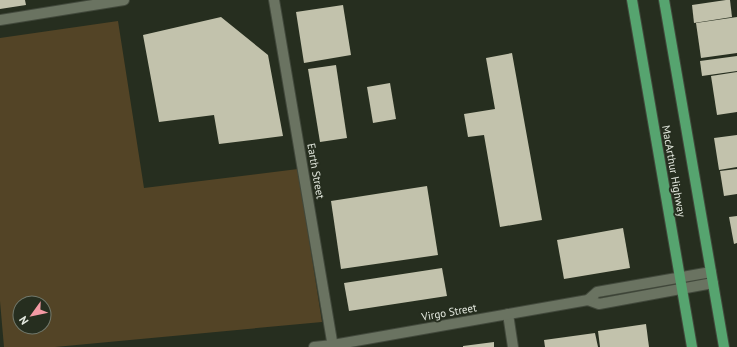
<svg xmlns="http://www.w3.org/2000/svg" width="737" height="347" font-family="'PT Sans',sans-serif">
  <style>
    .green { fill: #534426; fill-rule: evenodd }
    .building { fill: #c2c2ac }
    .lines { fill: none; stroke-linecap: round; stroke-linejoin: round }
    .street-casing { stroke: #42493c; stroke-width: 12 }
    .primary-casing { stroke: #42493c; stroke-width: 12 }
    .street { stroke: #6a7361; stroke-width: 10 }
    .primary { stroke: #56a46f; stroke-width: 10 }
    .labels { text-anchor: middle; stroke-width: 4; stroke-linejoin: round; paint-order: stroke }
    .street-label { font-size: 11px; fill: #e4e9df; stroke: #262e1f }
  </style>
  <rect width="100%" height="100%" fill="#262e1f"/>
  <!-- green -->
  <path class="green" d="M118 21 144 188 298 169 322 322 55 347H4L0 301V38ZM20 303H44V327H20Z"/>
  <!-- building -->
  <g class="building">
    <polygon points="0,0 25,0 26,5 0,9"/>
    <polygon points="726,0 730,0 732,17 694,23 692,5"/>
    <polygon points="343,5 351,55 304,63 296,12"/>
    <polygon points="221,17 268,55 283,136 219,144 214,115 159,122 143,35"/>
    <polygon points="737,17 737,53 701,58 696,23"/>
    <polygon points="512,53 542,220 500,227 484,135 468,137 464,114 495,109 486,58"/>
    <polygon points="737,56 737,71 702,76 700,61"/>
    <polygon points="336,65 347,138 320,142 308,69"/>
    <polygon points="737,72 737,112 717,115 711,76"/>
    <polygon points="390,83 396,119 373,123 367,87"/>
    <polygon points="737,135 737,167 719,170 714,138"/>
    <polygon points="737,169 737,194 724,196 720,171"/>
    <polygon points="427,186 438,255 341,269 331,201"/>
    <polygon points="737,216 737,243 734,244 729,217"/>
    <polygon points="623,228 630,268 564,279 557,240"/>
    <polygon points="442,268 447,296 349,311 344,283"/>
    <polygon points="646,324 649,347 600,347 598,331"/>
    <polygon points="595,333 598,347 545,347 544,340"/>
    <polygon points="494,342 494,347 463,347 463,346"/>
  </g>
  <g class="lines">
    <!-- street casing -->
    <g class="street-casing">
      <g id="street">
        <polyline points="274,0 333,347"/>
        <polyline points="0,20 124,0"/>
        <polyline points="588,300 599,304 713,283"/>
        <polyline points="508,314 513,347"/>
        <polyline points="314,347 333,345 588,300 597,292 711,272"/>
      </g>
    </g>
    <!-- primary casing -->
    <g class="primary-casing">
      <g id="primary">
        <polyline points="632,0 692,347"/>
        <polyline points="664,0 724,347"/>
      </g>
    </g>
    <!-- street -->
    <use href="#street" class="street"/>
    <!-- primary -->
    <use href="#primary" class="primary"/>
  </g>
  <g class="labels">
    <!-- street labels -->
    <g class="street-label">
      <text transform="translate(316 171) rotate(80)" y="4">Earth Street</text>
      <text transform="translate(674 171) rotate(80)" y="4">MacArthur Highway</text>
      <text transform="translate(449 312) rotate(-10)" y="4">Virgo Street</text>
    </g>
  </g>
  <!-- north arrow -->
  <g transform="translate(32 315) rotate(237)"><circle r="19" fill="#262e1f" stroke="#72796c"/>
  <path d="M0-3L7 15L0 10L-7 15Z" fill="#f49aa4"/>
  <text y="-6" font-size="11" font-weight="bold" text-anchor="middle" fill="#e4e9df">N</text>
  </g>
</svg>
